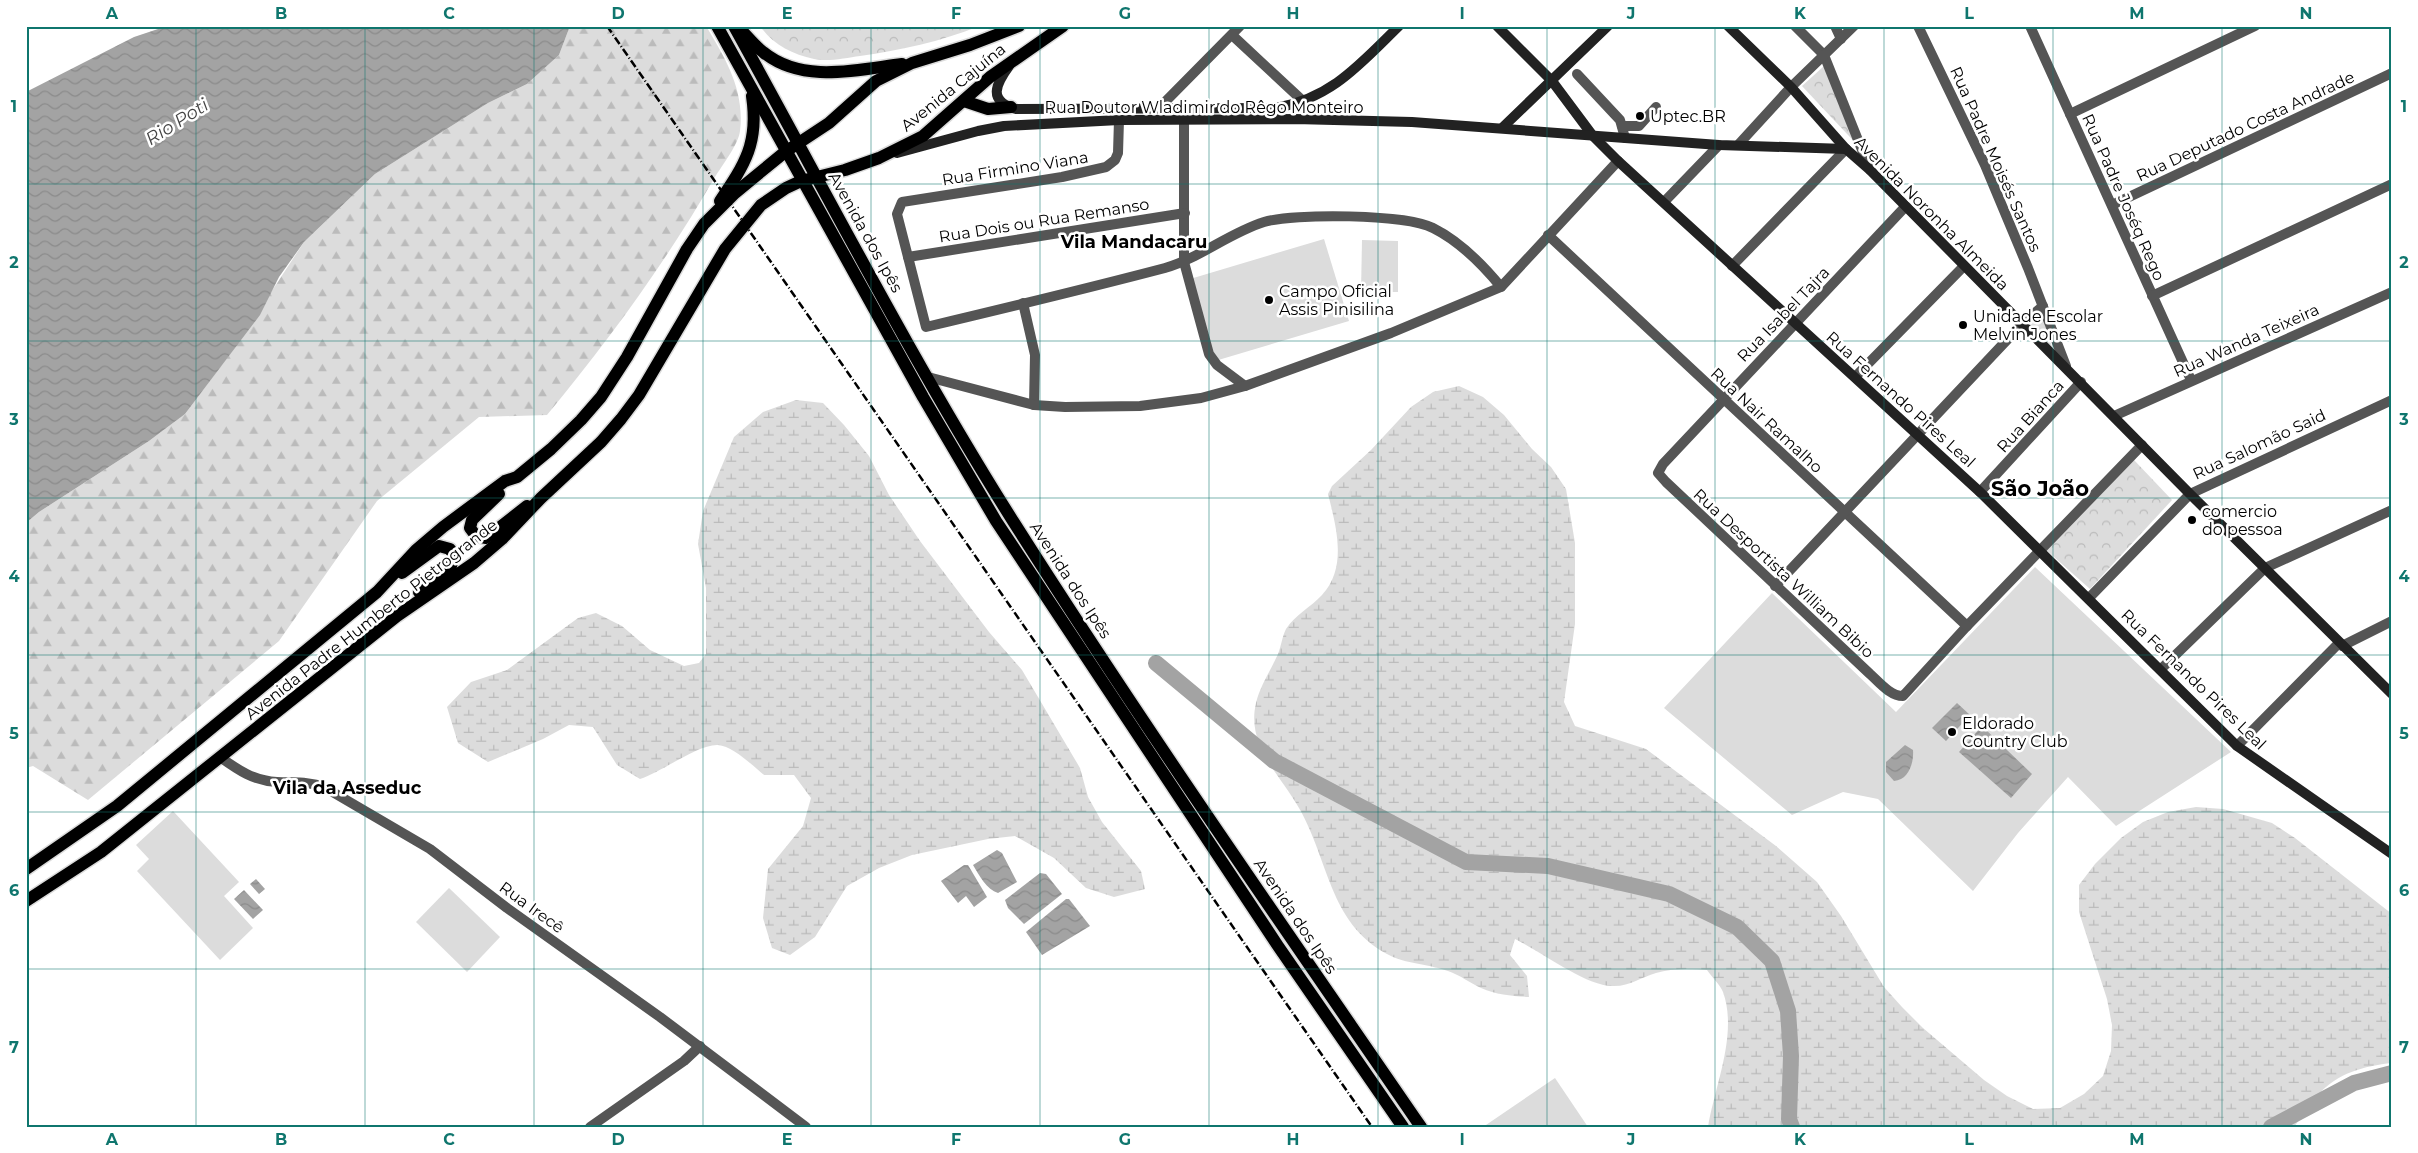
<svg xmlns="http://www.w3.org/2000/svg" width="2418" height="1153" font-family="Montserrat,sans-serif">
  <style>
    .grass { fill: #dcdcdc }
    .forest { fill: url(#forest-firs) }
    .wetland { fill: url(#wetland-marsh) }
    .park { fill: url(#park-crowns) }
    .water { fill: url(#water-waves) }
    .lines { fill: none; stroke-linecap: round; stroke-linejoin: round }
    .river { stroke: #a3a3a3; stroke-width: 16 }
    .primary-casing { stroke: #dbdbdb; stroke-width: 15 }
    .minor { stroke: #555; stroke-width: 10 }
    .tertiary { stroke: #555; stroke-width: 10 }
    .secondary { stroke: #222; stroke-width: 10 }
    .primary { stroke: #000; stroke-width: 12 }
    .rail { stroke: #000; stroke-width: 2.5; stroke-dasharray: 8 2.5 1 2.5; stroke-linecap: butt }
    .grid { fill: none; stroke: #0f766e; stroke-width: 1; stroke-opacity: 0.55 }
    .poi-dot { fill: #000; stroke: #fff; stroke-width: 2 }
    .labels { text-anchor: middle; stroke-width: 5; stroke-linejoin: round; paint-order: stroke }
    .street-label { font-size: 16px; fill: #000; stroke: #fff }
    .poi-label { font-size: 16px; fill: #000; stroke: #fff; text-anchor: start }
    .water-label { font-size: 18px; font-style: italic; fill: #444; stroke: #fff }
    .neighbourhood-label { font-size: 18px; font-weight: bold; fill: #000; stroke: #fff }
    .district-label { font-size: 21px; font-weight: bold; fill: #000; stroke: #fff }
    .neatline { fill: none; stroke: #0f766e; stroke-width: 2 }
    .grid-label { font-size: 16px; text-anchor: middle; font-weight: bold; fill: #0f766e }
  </style>
  <defs>
    <pattern id="forest-firs" width="22" height="20" patternUnits="userSpaceOnUse" patternTransform="scale(1.25)"><rect width="22" height="20" fill="#dcdcdc"/><path d="M5 1l3.5 6h-7zM16 11l3.5 6h-7z" fill="#bbb"/></pattern>
    <pattern id="wetland-marsh" width="20" height="14" patternUnits="userSpaceOnUse" patternTransform="scale(1.25)"><rect width="20" height="14" fill="#dcdcdc"/><path d="M1 5h8M5 5V1M11 12h8M15 12V8" fill="none" stroke="#bbb"/></pattern>
    <pattern id="park-crowns" width="20" height="18" patternUnits="userSpaceOnUse" patternTransform="scale(1.25)"><rect width="20" height="18" fill="#dcdcdc"/><path d="M2 6a3 3 0 1 1 6 0M12 15a3 3 0 1 1 6 0" fill="none" stroke="#bbb"/></pattern>
    <pattern id="water-waves" width="16" height="10" patternUnits="userSpaceOnUse" patternTransform="scale(1.25)"><rect width="16" height="10" fill="#a3a3a3"/><path d="M0 5q4-4 8 0t8 0" fill="none" stroke="#8b8b8b"/></pattern>
  </defs>
  <rect width="100%" height="100%" fill="#fff"/>
  <!-- grass -->
  <g class="grass">
    <polygon points="1324,239 1349,321 1215,361 1190,279"/>
    <polygon points="1362,240 1398,241 1398,292 1361,292"/>
    <polygon points="2035,567 2231,752 2116,826 2068,777 2018,833 1973,891 1878,799 1843,792 1792,815 1664,708 1772,593 1896,712"/>
    <polygon points="173,811 239,882 224,896 253,928 220,960 137,871 149,859 136,845"/>
    <polygon points="449,888 500,937 467,972 416,922"/>
    <polygon points="1555,1078 1588,1127 1483,1127"/>
  </g>
  <!-- forest -->
  <path class="forest" d="M570 26H706C726 59 745 91 740 131 739 143 722 166 715 177 666 262 609 340 547 415L479 417 377 501 279 641 88 800 33 766 26 768V523L39 512 149 441 185 414 233 350 304 242 375 174 488 103 527 84 559 55Z"/>
  <!-- wetland -->
  <g class="wetland">
    <path d="M1459 386 1483 397 1504 415 1532 449 1551 467 1566 489 1575 543V624L1564 702 1575 726 1646 749 1776 846 1817 882 1841 916 1884 987 1902 1007 1923 1028 1984 1080 2007 1096 2033 1109 2060 1108 2084 1094 2103 1076 2111 1051 2112 1025 2107 999 2079 912V885L2095 864 2121 838 2143 822 2168 812 2196 807 2223 809 2272 823 2295 838 2392 914V1063C2364 1066 2337 1073 2318 1095 2309 1104 2302 1117 2294 1127H1708C1715 1085 1738 1034 1723 992 1720 985 1712 977 1707 970 1690 969 1672 968 1656 973 1641 977 1629 987 1612 986 1586 986 1540 951 1515 939L1510 955 1527 976 1529 997C1512 996 1497 995 1481 988 1470 983 1460 975 1448 971 1432 965 1406 963 1393 957 1329 927 1330 862 1299 808 1280 774 1246 746 1256 703 1260 686 1271 670 1278 654 1281 647 1282 637 1286 629 1295 615 1311 607 1322 595 1348 567 1336 526 1328 494L1332 486 1371 450 1411 407 1433 392Z"/>
    <path d="M796 400 823 403 844 425 869 456 889 495 920 541 989 632 1022 670 1080 768 1088 797 1102 822 1141 871 1145 889 1114 897 1086 888 1054 858 1015 836 988 839 912 855 879 868 847 886 815 937 790 955 772 948 763 918 768 869 803 826 811 798 794 775H764C753 766 733 746 718 745 698 744 662 772 640 779L617 765 593 727 569 725 543 739 488 762 458 743 447 707 471 682 507 670 578 618 596 613 622 626 650 650 684 666 699 663 706 654V588L698 544 703 511 734 437 763 412Z"/>
  </g>
  <!-- park -->
  <g class="park">
    <path d="M760 26H979C940 42 901 50 860 56 846 58 828 62 814 59 792 54 773 45 760 26Z"/>
    <polygon points="1824,66 1863,151 1802,86"/>
    <polygon points="2041,311 2053,350 2028,325"/>
    <polygon points="2134,460 2172,500 2090,589 2045,549"/>
  </g>
  <!-- water -->
  <g class="water">
    <polygon points="167,26 570,26 559,55 527,84 488,103 375,174 304,242 279,277 260,315 185,414 149,441 39,512 26,523 26,92 134,37"/>
    <polygon points="1957,703 1970,715 1946,741 1932,728"/>
    <polygon points="1982,726 2032,774 2011,798 1959,752"/>
    <path d="M1905 745 1913 750C1914 762 1909 780 1894 781L1886 772V762Z"/>
    <path d="M997 850 1002 853 1017 882 998 893C987 890 979 875 973 865Z"/>
    <polygon points="964,865 968,865 987,897 974,907 966,896 958,903 941,881"/>
    <polygon points="1040,873 1046,874 1062,894 1024,924 1008,908 1005,900"/>
    <polygon points="256,879 265,889 259,894 250,884"/>
    <polygon points="244,890 263,910 253,919 234,899"/>
    <polygon points="1066,899 1069,899 1090,926 1042,955 1026,932"/>
  </g>
  <g class="lines">
    <!-- river -->
    <g class="river">
      <polyline points="1156,663 1274,761 1466,862 1548,866 1669,894 1737,927 1772,961 1788,1011 1791,1056 1789,1119 1792,1127"/>
      <polyline points="2271,1127 2354,1083 2392,1073"/>
    </g>
    <!-- primary casing -->
    <g class="primary-casing">
      <g id="primary">
        <polyline points="717,26 923,397 996,521 1278,946 1403,1127"/>
        <path d="M734 26C826 192 912 361 1013 521 1143 726 1283 926 1421 1127"/>
        <path d="M741 30C748 37 755 46 763 52 802 84 856 70 902 64"/>
        <polyline points="964,101 988,109 1011,107"/>
        <path d="M720 201C745 164 759 143 752 96"/>
        <polyline points="499,494 472,520 470,528 476,536 485,538 490,535 527,506"/>
        <polyline points="402,573 439,546 450,549 454,556 451,566 419,592"/>
        <polyline points="26,869 117,806 377,592 416,550 443,527 505,481 517,477 551,449 581,420 601,397 627,357 687,249 704,224 735,193 785,152 829,123 876,81 912,63 970,45 1019,26"/>
        <polyline points="26,901 101,852 397,616 474,563 502,539 541,498 601,442 621,419 639,395 725,249 761,205 786,188 801,181 845,170 879,158 923,136 990,77 1063,26"/>
      </g>
    </g>
    <!-- minor -->
    <g class="minor">
      <polyline points="1795,26 1824,55 1870,170"/>
      <polyline points="1835,26 1841,39"/>
      <polyline points="2030,26 2191,380"/>
      <polyline points="1232,35 1304,102"/>
      <polyline points="1577,74 1620,120 1625,138"/>
      <polyline points="1160,107 1240,26"/>
      <polyline points="2070,114 2255,26"/>
      <path d="M1119 120 1118 153 1115 160 1106 167 1062 177 902 202 897 214 926 327C1006 308 1085 289 1165 268 1200 258 1229 233 1264 222 1293 213 1407 214 1433 228 1459 241 1483 265 1501 287"/>
      <polyline points="1184,120 1184,262 1209,354 1217,365 1245,386"/>
      <polyline points="1622,126 1639,126 1656,107"/>
      <polyline points="1664,202 1719,145"/>
      <polyline points="2112,205 2392,73"/>
      <path d="M1905 207 1663 464 1658 473 1666 482 1870 674C1879 682 1890 696 1903 696L1967 626 2142 445"/>
      <polyline points="1548,235 1967,626"/>
      <polyline points="908,257 1185,213"/>
      <polyline points="1732,266 1846,149"/>
      <polyline points="2152,296 2392,184"/>
      <polyline points="1023,303 1035,355 1034,405"/>
      <polyline points="928,377 1034,405 1065,407 1140,406 1201,398 1245,386 1391,333 1501,287 1618,161"/>
      <polyline points="1855,377 1964,266"/>
      <polyline points="2114,416 2392,292"/>
      <polyline points="1980,492 2081,382"/>
      <polyline points="1775,586 2022,324 2043,306"/>
      <polyline points="2089,598 2190,494 2392,400"/>
      <polyline points="2342,646 2392,621"/>
      <polyline points="2161,669 2265,568 2392,510"/>
      <polyline points="2237,746 2339,643"/>
      <path d="M220 757C238 770 254 781 277 782 293 783 308 781 324 787L430 849 507 908 660 1017 806 1127"/>
      <polyline points="590,1127 684,1061 700,1046"/>
    </g>
    <!-- tertiary -->
    <g class="tertiary">
      <polyline points="1918,26 1985,165 2028,268 2066,366"/>
      <polyline points="1738,145 1791,87 1854,26"/>
    </g>
    <!-- secondary -->
    <g class="secondary">
      <polyline points="1497,26 1552,81 1593,136 1618,161 1980,492 2237,746 2392,854"/>
      <polyline points="1728,26 1791,87 1846,149 1870,170 2190,494 2392,694"/>
      <path d="M1009 66C996 84 987 101 1016 109L1276 108C1332 98 1360 64 1399 26"/>
      <polyline points="1503,127 1608,26"/>
      <polyline points="897,153 978,131 1004,126 1119,120 1295,119 1412,122 1719,145 1846,149"/>
    </g>
    <!-- primary -->
    <use href="#primary" class="primary"/>
    <!-- rail -->
    <polyline class="rail" points="607,26 1372,1127"/>
  </g>
  <!-- grid -->
  <path class="grid" d="M196 26V1127M365 26V1127M534 26V1127M703 26V1127M871 26V1127M1040 26V1127M1209 26V1127M1378 26V1127M1547 26V1127M1715 26V1127M1884 26V1127M2053 26V1127M2222 26V1127M26 184H2392M26 341H2392M26 498H2392M26 655H2392M26 812H2392M26 969H2392"/>
  <!-- markers -->
  <g class="poi-dot">
    <circle cx="1640" cy="116" r="5"/>
    <circle cx="1269" cy="300" r="5"/>
    <circle cx="1963" cy="325" r="5"/>
    <circle cx="2192" cy="520" r="5"/>
    <circle cx="1952" cy="732" r="5"/>
  </g>
  <g class="labels">
    <!-- street labels -->
    <g class="street-label">
      <text transform="translate(953 87) rotate(-39)" y="6">Avenida Cajuína</text>
      <text x="1204" y="113">Rua Doutor Wladimir do Rêgo Monteiro</text>
      <text transform="translate(2245 126) rotate(-25)" y="6">Rua Deputado Costa Andrade</text>
      <text transform="translate(1996 159) rotate(66)" y="6">Rua Padre Moisés Santos</text>
      <text transform="translate(1015 168) rotate(-9)" y="6">Rua Firmino Viana</text>
      <text transform="translate(2124 197) rotate(66)" y="6">Rua Padre Joséq Rego</text>
      <text transform="translate(1932 213) rotate(45)" y="6">Avenida Noronha Almeida</text>
      <text transform="translate(1044 220) rotate(-9)" y="6">Rua Dois ou Rua Remanso</text>
      <text transform="translate(866 232) rotate(61)" y="6">Avenida dos Ipês</text>
      <text transform="translate(1783 314) rotate(-46)" y="6">Rua Isabel Tajra</text>
      <text transform="translate(2246 340) rotate(-24)" y="6">Rua Wanda Teixeira</text>
      <text transform="translate(1901 399) rotate(42)" y="6">Rua Fernando Pires Leal</text>
      <text transform="translate(2030 416) rotate(-48)" y="6">Rua Bianca</text>
      <text transform="translate(1767 420) rotate(43)" y="6">Rua Nair Ramalho</text>
      <text transform="translate(2259 444) rotate(-25)" y="6">Rua Salomão Said</text>
      <text transform="translate(1784 573) rotate(43)" y="6">Rua Desportista William Bibio</text>
      <text transform="translate(1071 580) rotate(57)" y="6">Avenida dos Ipês</text>
      <text transform="translate(371 619) rotate(-38)" y="6">Avenida Padre Humberto Pietrogrande</text>
      <text transform="translate(2194 679) rotate(44)" y="6">Rua Fernando Pires Leal</text>
      <text transform="translate(532 907) rotate(36)" y="6">Rua Irecê</text>
      <text transform="translate(1296 916) rotate(56)" y="6">Avenida dos Ipês</text>
    </g>
    <!-- poi labels -->
    <g class="poi-label">
      <text x="1650" y="122">Uptec.BR</text>
      <text x="1279" y="297">Campo Oficial<tspan x="1279" dy="18">Assis Pinisilina</tspan></text>
      <text x="1973" y="322">Unidade Escolar<tspan x="1973" dy="18">Melvin Jones</tspan></text>
      <text x="2202" y="517">comercio<tspan x="2202" dy="18">do pessoa</tspan></text>
      <text x="1962" y="729">Eldorado<tspan x="1962" dy="18">Country Club</tspan></text>
    </g>
    <!-- water labels -->
    <g class="water-label">
      <text transform="translate(177 122) rotate(-32)" y="6">Rio Poti</text>
    </g>
    <!-- neighbourhood labels -->
    <g class="neighbourhood-label">
      <text x="1134" y="248">Vila Mandacaru</text>
      <text x="347" y="794">Vila da Asseduc</text>
    </g>
    <!-- district labels -->
    <g class="district-label">
      <text x="2040" y="496">São João</text>
    </g>
  </g>
  <!-- border -->
  <rect width="2418" height="1153" fill="none" stroke="#ffffff" stroke-width="55"/>
  <rect x="28" y="28" width="2362" height="1098" class="neatline"/>
  <g class="grid-label">
    <text x="112" y="19">A</text>
    <text x="281" y="19">B</text>
    <text x="449" y="19">C</text>
    <text x="618" y="19">D</text>
    <text x="787" y="19">E</text>
    <text x="956" y="19">F</text>
    <text x="1125" y="19">G</text>
    <text x="1293" y="19">H</text>
    <text x="1462" y="19">I</text>
    <text x="1631" y="19">J</text>
    <text x="1800" y="19">K</text>
    <text x="1969" y="19">L</text>
    <text x="2137" y="19">M</text>
    <text x="2306" y="19">N</text>
    <text x="14" y="112">1</text>
    <text x="2404" y="112">1</text>
    <text x="14" y="268">2</text>
    <text x="2404" y="268">2</text>
    <text x="14" y="425">3</text>
    <text x="2404" y="425">3</text>
    <text x="14" y="582">4</text>
    <text x="2404" y="582">4</text>
    <text x="14" y="739">5</text>
    <text x="2404" y="739">5</text>
    <text x="14" y="896">6</text>
    <text x="2404" y="896">6</text>
    <text x="14" y="1053">7</text>
    <text x="2404" y="1053">7</text>
    <text x="112" y="1145">A</text>
    <text x="281" y="1145">B</text>
    <text x="449" y="1145">C</text>
    <text x="618" y="1145">D</text>
    <text x="787" y="1145">E</text>
    <text x="956" y="1145">F</text>
    <text x="1125" y="1145">G</text>
    <text x="1293" y="1145">H</text>
    <text x="1462" y="1145">I</text>
    <text x="1631" y="1145">J</text>
    <text x="1800" y="1145">K</text>
    <text x="1969" y="1145">L</text>
    <text x="2137" y="1145">M</text>
    <text x="2306" y="1145">N</text>
  </g>
</svg>
